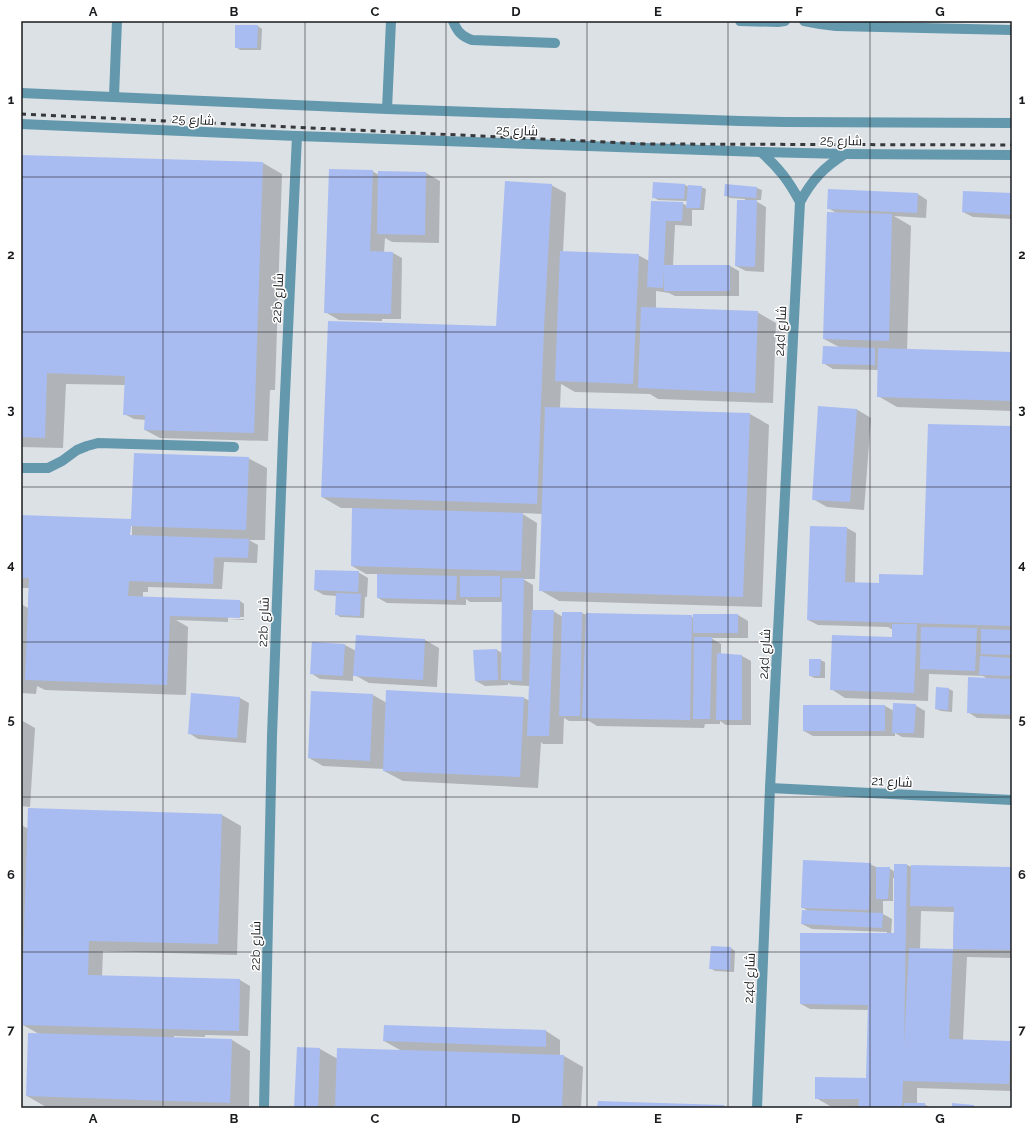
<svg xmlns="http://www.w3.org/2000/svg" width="1033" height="1129" font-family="Raleway,Cairo,sans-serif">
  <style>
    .shadow { fill: #0003; fill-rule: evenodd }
    .building { fill: #a9bcf1 }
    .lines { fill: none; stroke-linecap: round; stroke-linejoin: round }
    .lane { stroke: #6498ac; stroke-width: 10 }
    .street { stroke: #6498ac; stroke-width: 10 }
    .rail { stroke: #37393c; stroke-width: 3; stroke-dasharray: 5 5; stroke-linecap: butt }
    .grid { fill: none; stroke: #191b1d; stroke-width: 1; stroke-opacity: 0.55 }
    .labels { text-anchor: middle; stroke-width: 3; stroke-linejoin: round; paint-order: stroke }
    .street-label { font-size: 13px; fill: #191b1d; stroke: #fff }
    .neatline { fill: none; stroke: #191b1d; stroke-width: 1.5 }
    .grid-label { font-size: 13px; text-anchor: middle; font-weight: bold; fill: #191b1d }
  </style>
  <rect width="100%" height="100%" fill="#dce1e6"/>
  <!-- shadow -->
  <g class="shadow">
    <polygon points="258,26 262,29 261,50 240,50 236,47"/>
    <polygon points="21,156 263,163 282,174 275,390 270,390 268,441 160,438 145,430 146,420 134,419 124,414 125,385 66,384 63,448 21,447"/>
    <polygon points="372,171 379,175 426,173 440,181 439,243 392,242 385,238 384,253 393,253 402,258 401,319 382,319 382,321 339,320 325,312"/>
    <polygon points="551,185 566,193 563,252 638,255 649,261 652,202 682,203 687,206 687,201 658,200 653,197 685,185 689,187 701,187 706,189 704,210 692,210 692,226 675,225 673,266 730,266 739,271 739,296 675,296 669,293 656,291 656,308 757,312 776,323 773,403 658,399 650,394 575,392 561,384 560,408 750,414 769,425 762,607 559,601 540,590 543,514 521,513 537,523 535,579 523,579 533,585 533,611 553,611 563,617 563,613 582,613 587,615 691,616 694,618 694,615 738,615 748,621 748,638 711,638 721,644 721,655 742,656 751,661 751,725 726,725 720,721 720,724 705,724 704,728 597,726 589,721 569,721 564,718 563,744 543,744 541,742 538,788 403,781 384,771 384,769 323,766 309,758 373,695 387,703 524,698 530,701 530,686 512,685 508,683 508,685 485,686 476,681 497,650 502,653 503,602 470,602 466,599 466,605 387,603 378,598 378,574 366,574 352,566 353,508 341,508 322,497 501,328"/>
    <polygon points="726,185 757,188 762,190 761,200 754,200 766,207 764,272 746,271 736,266 745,199 730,198 725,195"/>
    <polygon points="918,194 927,200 926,218 894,216 911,226 907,350 1012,353 1012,411 897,407 878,396 879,370 833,369 823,363 839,347 824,339 838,214 828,208"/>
    <polygon points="1012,194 1012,219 973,217 963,212"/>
    <polygon points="856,409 871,418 864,510 827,507 813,499"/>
    <polygon points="1012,427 1012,719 977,718 968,712 988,679 983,676 929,674 928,701 845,698 831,689 893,638 893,630 888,627 818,625 808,620 847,528 856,533 855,583 880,584 924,576"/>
    <path d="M248 458 267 468 265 540H249L258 545 257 563 224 562 222 589 148 587V592H143V598L240 601 244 604V617H228V619H244V620L228 619V622L176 620 188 627 186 695 45 690 37 686 36 694 21 693V604L28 608 29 588H21V516L132 520ZM130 525H132V536H130Z"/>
    <polygon points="358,572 368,578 367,597 365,597 364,618 340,617 336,614 337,596 324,595 315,590"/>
    <polygon points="357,636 425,640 439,648 437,687 369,683 353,674 353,681 320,679 311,673 312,643 345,645 356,651"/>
    <polygon points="820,660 825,662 825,678 815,678 810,676"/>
    <polygon points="949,689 953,691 952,712 941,711 936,709"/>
    <polygon points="240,698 249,703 246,743 198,739 189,733"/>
    <polygon points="915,705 925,711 924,738 902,737 895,733 895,736 813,736 804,731 804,706 885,706 894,711"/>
    <polygon points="21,720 35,728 30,807 21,806"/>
    <polygon points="29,809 222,815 241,826 237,955 103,951 102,976 240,980 250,986 248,1036 205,1035 205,1037 174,1036 174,1038 232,1040 250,1051 249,1108 88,1108 46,1107 27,1096 39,1034 23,1025 21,1077 21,825 29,829"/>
    <path d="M870 864 878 868H889L895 872 907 865 912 867 1012 868V958L967 957 963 1040 1010 1042 1012 1043V1091L917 1088V1104H924L931 1108H859V1107L830 1106 816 1098 867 1079 869 1010 810 1009 801 1004 887 934V932L812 929 802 924 808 911 802 907ZM893 878H895V934H891L892 919 883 914V901H893ZM921 911 954 912 953 950 920 949Z"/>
    <polygon points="731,948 735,951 734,972 715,971 710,968"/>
    <polygon points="546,1031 560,1040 560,1056 564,1056 583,1067 581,1108 295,1108 298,1048 320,1049 338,1059 402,1051 384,1041"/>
  </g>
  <!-- building -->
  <g class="building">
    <polygon points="235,25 258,25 257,48 235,48"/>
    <polygon points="21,155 263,162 254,433 144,430 145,415 123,415 125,376 47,373 45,438 21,437"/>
    <polygon points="329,169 373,170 370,251 393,252 391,314 324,313"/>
    <polygon points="378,171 426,172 425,235 377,234"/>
    <polygon points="505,181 552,184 544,328 537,504 321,497 328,321 496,326"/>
    <polygon points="653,182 685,184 684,199 652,198"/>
    <polygon points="725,184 757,187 756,198 724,196"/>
    <polygon points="688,185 702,186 700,208 686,208"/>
    <polygon points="828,189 918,193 917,213 827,209"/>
    <polygon points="963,191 1012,193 1012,215 962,212"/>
    <polygon points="737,200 757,200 755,267 735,266"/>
    <polygon points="651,201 683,202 682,221 666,221 664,265 730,265 730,291 664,291 664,267 663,288 647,287"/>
    <polygon points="827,212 892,214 889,341 823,339"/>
    <polygon points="560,251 639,254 633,384 555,381"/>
    <polygon points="641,307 758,311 755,393 638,388"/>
    <polygon points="823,346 875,348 875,365 822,364"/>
    <polygon points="878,348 1012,352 1012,401 877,397"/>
    <polygon points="818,406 857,409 850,502 812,500"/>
    <polygon points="545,407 750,413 743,597 539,591"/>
    <polygon points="928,424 1012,426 1012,626 807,620 810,526 847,527 845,582 879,583 879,574 923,575"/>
    <polygon points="134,453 249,457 246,530 131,526 130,535 249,539 248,558 214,557 213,584 129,581 128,596 240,600 240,618 170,616 167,685 25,680 29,578 21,578 21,515 131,519"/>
    <polygon points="352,508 523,513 521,571 351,566"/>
    <polygon points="315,570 359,571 358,592 314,590"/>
    <polygon points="377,574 457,576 456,600 377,598"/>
    <rect x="460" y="576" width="40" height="21"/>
    <polygon points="502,578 524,578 522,681 501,680"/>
    <polygon points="336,593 361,594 360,616 335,615"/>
    <polygon points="532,610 554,610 549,736 527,736"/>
    <polygon points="562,612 582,612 580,716 559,716"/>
    <polygon points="586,613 692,615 690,720 582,718"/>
    <rect x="693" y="614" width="45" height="19"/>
    <polygon points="892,624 917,624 914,693 830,690 832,635 892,637"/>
    <polygon points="921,627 977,628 975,671 920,669"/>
    <polygon points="981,629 1012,630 1012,655 981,654"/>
    <polygon points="356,635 425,639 423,680 353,676"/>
    <polygon points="694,637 712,637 710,719 693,719"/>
    <polygon points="312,642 345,644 343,676 310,674"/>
    <polygon points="497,649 498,680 475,681 473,650"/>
    <polygon points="717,653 742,655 742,720 716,720"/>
    <polygon points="980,656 1012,658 1012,676 979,675"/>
    <polygon points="809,659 821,659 820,676 809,676"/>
    <polygon points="968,677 1012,679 1012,715 967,713"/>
    <polygon points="936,687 949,688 948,710 935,709"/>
    <polygon points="386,690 524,697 520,777 383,771"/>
    <polygon points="311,691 373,694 370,761 308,758"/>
    <polygon points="191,693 240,697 237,738 188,734"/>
    <polygon points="893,703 916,704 914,733 892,733"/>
    <rect x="803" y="705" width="82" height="26"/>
    <polygon points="28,808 222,814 218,944 89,941 88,975 240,979 239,1031 21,1025"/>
    <polygon points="803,860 871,863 869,910 801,908"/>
    <polygon points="894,864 907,864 904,1047 909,948 953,949 949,1039 1011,1041 1009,1084 903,1081 902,1108 858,1108 859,1099 815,1099 815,1077 866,1078 868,1005 800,1004 800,933 894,933"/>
    <polygon points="911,865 1012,867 1012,950 953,949 954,907 910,906"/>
    <polygon points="876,867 890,867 888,899 876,899"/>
    <polygon points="802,910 883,913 882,928 801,924"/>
    <polygon points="711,946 731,947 730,970 709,969"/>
    <polygon points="384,1025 546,1030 546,1047 383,1041"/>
    <polygon points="28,1033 232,1039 230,1103 26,1096"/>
    <polygon points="297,1047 320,1048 318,1108 294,1108"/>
    <polygon points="337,1048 564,1055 562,1108 335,1108"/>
    <polygon points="598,1101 724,1105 724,1108 597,1108"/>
    <rect x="904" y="1103" width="21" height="5"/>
    <polygon points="952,1103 974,1105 974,1108 952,1108"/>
  </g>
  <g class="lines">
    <!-- lane -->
    <g class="lane">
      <path d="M453 21C457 31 461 36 472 40L555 43"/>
      <polyline points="740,21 778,22 785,21"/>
      <polyline points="804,21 820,24 836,26 1012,30"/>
      <polyline points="114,96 117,21"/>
      <polyline points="387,109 391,21"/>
      <polyline points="21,468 48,468 62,461 77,450 87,446 98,443 234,447"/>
    </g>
    <!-- street -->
    <g class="street">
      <polyline points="21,93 387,109 740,121 785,122 1012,123"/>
      <polyline points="21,124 297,136 761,152 845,154 1012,155"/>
      <path d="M761 152C779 168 789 181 800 202"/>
      <polyline points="770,788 1012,800"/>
      <polyline points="264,1108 272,736 283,438 297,136"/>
      <path d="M757 1108 770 788 800 202C812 180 824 167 845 154"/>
    </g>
    <!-- rail -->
    <polyline class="rail" points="21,114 646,144 1012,145"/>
  </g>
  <!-- grid -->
  <path class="grid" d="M163 21V1108M305 21V1108M446 21V1108M587 21V1108M728 21V1108M870 21V1108M21 177H1012M21 332H1012M21 487H1012M21 642H1012M21 797H1012M21 952H1012"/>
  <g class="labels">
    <!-- street labels -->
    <g class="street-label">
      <text transform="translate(193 119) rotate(3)" y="5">شارع 25</text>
      <text transform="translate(517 130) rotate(2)" y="5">شارع 25</text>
      <text transform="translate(841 140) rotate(1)" y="5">شارع 25</text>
      <text transform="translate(277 298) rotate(-87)" y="5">22b شارع</text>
      <text transform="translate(780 331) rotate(-87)" y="5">24d شارع</text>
      <text transform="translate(263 622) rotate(-88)" y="5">22b شارع</text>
      <text transform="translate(764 654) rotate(-87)" y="5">24d شارع</text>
      <text transform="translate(892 781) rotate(3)" y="5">شارع 21</text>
      <text transform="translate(255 946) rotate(-89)" y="5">22b شارع</text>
      <text transform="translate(749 978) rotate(-88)" y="5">24d شارع</text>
    </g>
  </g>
  <!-- border -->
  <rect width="1033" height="1129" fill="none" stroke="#ffffff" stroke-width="44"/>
  <rect x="22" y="22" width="989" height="1085" class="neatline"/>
  <g class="grid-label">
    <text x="93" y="16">A</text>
    <text x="234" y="16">B</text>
    <text x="375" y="16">C</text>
    <text x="516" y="16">D</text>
    <text x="658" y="16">E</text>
    <text x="799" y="16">F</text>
    <text x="940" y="16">G</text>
    <text x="11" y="104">1</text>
    <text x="1022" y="104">1</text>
    <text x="11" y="259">2</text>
    <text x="1022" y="259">2</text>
    <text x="11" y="414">3</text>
    <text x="1022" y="414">3</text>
    <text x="11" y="569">4</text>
    <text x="1022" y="569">4</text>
    <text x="11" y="724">5</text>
    <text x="1022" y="724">5</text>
    <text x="11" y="879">6</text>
    <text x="1022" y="879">6</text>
    <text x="11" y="1034">7</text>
    <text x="1022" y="1034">7</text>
    <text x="93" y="1123">A</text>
    <text x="234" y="1123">B</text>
    <text x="375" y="1123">C</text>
    <text x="516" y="1123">D</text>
    <text x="658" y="1123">E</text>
    <text x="799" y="1123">F</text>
    <text x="940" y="1123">G</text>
  </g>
</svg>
